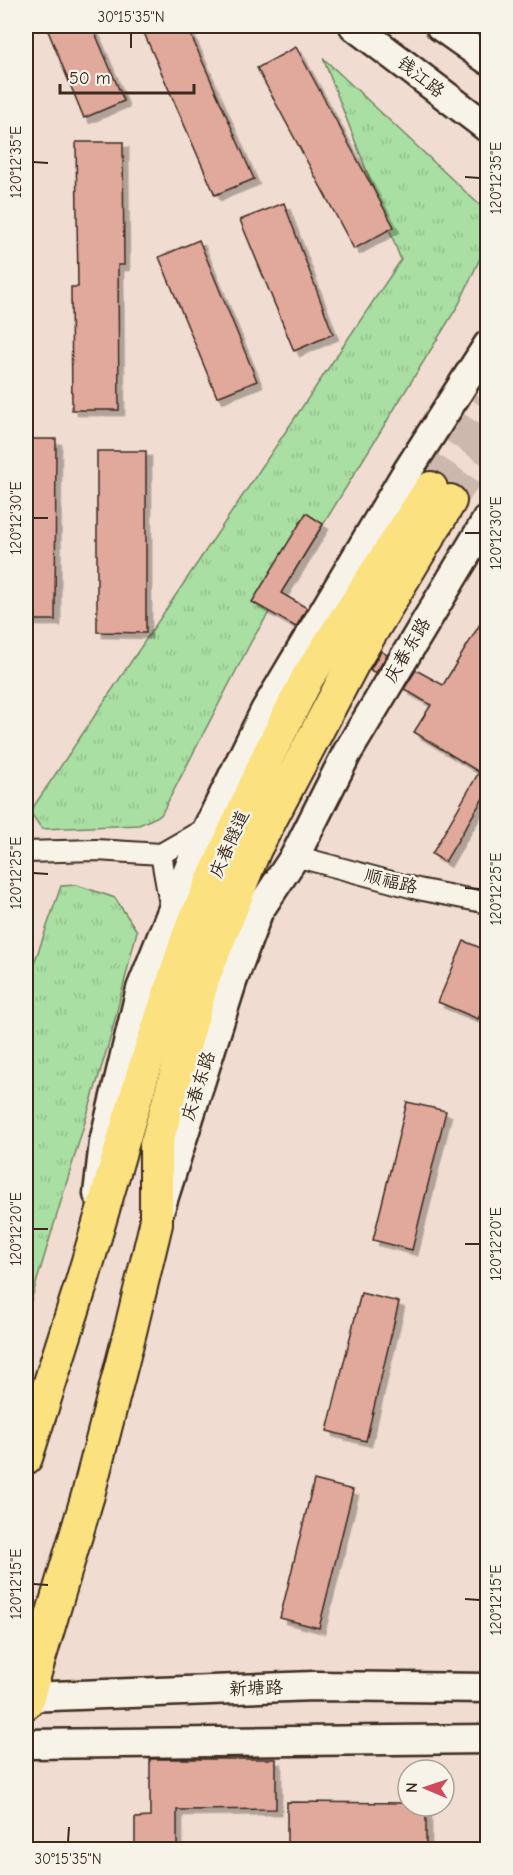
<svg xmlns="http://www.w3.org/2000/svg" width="513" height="1875" font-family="'Comic Neue','LXGW WenKai TC',sans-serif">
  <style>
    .park { fill: url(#park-tufts); stroke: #728460; stroke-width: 1.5 }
    .building { fill: #e1a89c; stroke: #3b2a1e; stroke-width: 1.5; filter: url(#shadow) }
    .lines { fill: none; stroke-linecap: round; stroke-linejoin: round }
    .primary-tunnel { stroke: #ccb8ad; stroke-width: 32; stroke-dasharray: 32 16; stroke-linecap: butt }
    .street-casing { stroke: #3b2a1e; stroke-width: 24 }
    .secondary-casing { stroke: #3b2a1e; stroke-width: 33 }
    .primary-casing { stroke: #3b2a1e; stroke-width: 36 }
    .street { stroke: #f7f3e8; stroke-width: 20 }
    .secondary { stroke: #f7f3e8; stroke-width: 28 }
    .primary { stroke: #fbe180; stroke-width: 32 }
    .ticks { fill: none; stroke: #3b2a1e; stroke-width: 2 }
    .labels { text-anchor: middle; stroke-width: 5; stroke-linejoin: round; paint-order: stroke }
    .street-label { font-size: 18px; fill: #3b2a1e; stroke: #f7f3e8 }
    .neatline { fill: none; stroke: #3b2a1e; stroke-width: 2 }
    .ticks-label { font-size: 15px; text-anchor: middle; fill: #3b2a1e }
  </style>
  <defs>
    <pattern id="park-tufts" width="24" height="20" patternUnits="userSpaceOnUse" patternTransform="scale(1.5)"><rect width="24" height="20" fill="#a9dfa3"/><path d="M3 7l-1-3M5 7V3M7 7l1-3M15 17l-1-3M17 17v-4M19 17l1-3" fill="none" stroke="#92c08c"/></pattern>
    <filter id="shadow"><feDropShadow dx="5.5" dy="5.5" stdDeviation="0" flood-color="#0004"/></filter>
  </defs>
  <rect width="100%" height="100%" fill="#f0dcd1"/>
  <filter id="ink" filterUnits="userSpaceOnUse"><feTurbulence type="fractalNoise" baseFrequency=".0167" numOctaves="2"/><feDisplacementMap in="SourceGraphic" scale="12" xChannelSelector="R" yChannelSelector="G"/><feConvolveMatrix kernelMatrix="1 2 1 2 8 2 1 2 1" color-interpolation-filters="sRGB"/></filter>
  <g filter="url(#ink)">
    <!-- park -->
    <g class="park">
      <polygon points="323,58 487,212 487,243 459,304 252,640 161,815 139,825 42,829 30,812 401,260"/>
      <polygon points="77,885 115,898 137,931 110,1039 26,1317 26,987 61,886"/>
    </g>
    <!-- building -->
    <g class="building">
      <polygon points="46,26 92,26 124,101 84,118"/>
      <polygon points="141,26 187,26 254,179 215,195"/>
      <polygon points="296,47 394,227 354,249 257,68"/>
      <polygon points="76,142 123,142 124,265 118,265 119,410 72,410 71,287 78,287"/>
      <polygon points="284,203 333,334 294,351 240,220"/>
      <polygon points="199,240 257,381 217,397 159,257"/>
      <polygon points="26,439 56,439 55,620 26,620"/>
      <polygon points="97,451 146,451 146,633 97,632"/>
      <polygon points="306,513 323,524 281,593 307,608 296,627 252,602"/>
      <polygon points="488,611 488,790 445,862 432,854 479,772 414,732 431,705 404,689 416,670 443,685"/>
      <polygon points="381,651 387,655 376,673 370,670"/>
      <polygon points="464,941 488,951 488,997 478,1019 438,1002"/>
      <polygon points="407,1102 446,1111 412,1250 373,1240"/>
      <polygon points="361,1293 399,1302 366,1441 327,1431"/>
      <polygon points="314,1480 353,1490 319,1628 280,1618"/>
      <polygon points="150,1759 276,1759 276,1809 177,1810 177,1850 135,1850 135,1818 150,1817"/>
      <polygon points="287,1802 408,1803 408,1806 426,1806 426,1850 287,1850"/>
    </g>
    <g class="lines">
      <!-- primary-tunnel -->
      <g class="primary-tunnel">
        <polyline points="431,488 488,402"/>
        <polyline points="450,501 488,443"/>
      </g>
      <!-- street casing -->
      <g class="street-casing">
        <g id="street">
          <polyline points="26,852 96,850 161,854"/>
          <polyline points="161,854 171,910"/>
          <polyline points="161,854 208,827"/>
          <polyline points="295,856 418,889 488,903"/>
        </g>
      </g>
      <!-- secondary casing -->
      <g class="secondary-casing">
        <g id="secondary">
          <polyline points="354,26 488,128"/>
          <polyline points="440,26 488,60"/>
          <polyline points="98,1194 104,1142 141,989 194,856 265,711 405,475 488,345"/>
          <polyline points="160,1209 232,982 258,912 295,856 347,753 488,518"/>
          <polyline points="26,1697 314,1686 488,1688"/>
          <polyline points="26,1744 488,1739"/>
        </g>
      </g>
      <!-- primary casing -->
      <g class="primary-casing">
        <g id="primary">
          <polyline points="26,1458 81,1285 143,1073 189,934 269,754 308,677 431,488"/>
          <polyline points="26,1703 88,1495 130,1332 156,1224 156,1145 204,976 255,849 354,661 450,501"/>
        </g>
      </g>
      <!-- street -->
      <use href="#street" class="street"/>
      <!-- secondary -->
      <use href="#secondary" class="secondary"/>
      <!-- primary -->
      <use href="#primary" class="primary"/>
    </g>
  </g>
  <!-- ticks -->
  <path class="ticks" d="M131 48V33M33 162 48 163M465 177 480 178M33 518H48M465 533H480M33 873 48 874M465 888 480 889M33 1229H48M465 1244H480M33 1584 48 1585M465 1599 480 1600M68 1842 69 1827"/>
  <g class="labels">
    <!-- street labels -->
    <g class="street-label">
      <text transform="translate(421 77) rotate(38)" y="6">钱江路</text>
      <text transform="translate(407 650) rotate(-59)" y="6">庆春东路</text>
      <text transform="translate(229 844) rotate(-66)" y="6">庆春隧道</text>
      <text transform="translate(391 881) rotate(14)" y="6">顺福路</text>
      <text transform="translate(198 1086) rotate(-72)" y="6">庆春东路</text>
      <text transform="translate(256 1688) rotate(-2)" y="6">新塘路</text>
    </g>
  </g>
  <!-- margin -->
  <rect width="513" height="1875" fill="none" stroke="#f7f3e8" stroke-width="66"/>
  <!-- north arrow -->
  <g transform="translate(426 1788) rotate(272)"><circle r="28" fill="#f7f3e8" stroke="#aca397" stroke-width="1.5"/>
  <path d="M0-4.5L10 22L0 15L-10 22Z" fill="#d1495b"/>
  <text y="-9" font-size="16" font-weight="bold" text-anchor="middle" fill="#3b2a1e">N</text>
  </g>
  <!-- scale -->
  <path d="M60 84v9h134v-9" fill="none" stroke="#3b2a1e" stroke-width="3"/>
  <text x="69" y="84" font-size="18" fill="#3b2a1e" stroke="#f7f3e8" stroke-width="4.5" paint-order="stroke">50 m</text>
  <rect x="33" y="33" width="447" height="1809" class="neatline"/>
  <g class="ticks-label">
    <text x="131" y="22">30°15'35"N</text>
    <text transform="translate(16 162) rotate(-90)" y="5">120°12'35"E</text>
    <text transform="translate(496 178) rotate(-90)" y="5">120°12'35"E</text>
    <text transform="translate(16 518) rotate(-90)" y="5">120°12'30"E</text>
    <text transform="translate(496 533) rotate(-90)" y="5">120°12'30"E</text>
    <text transform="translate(16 873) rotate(-90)" y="5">120°12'25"E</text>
    <text transform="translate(496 889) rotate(-90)" y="5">120°12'25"E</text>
    <text transform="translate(16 1229) rotate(-90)" y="5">120°12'20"E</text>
    <text transform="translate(496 1244) rotate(-90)" y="5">120°12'20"E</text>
    <text transform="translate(16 1584) rotate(-90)" y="5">120°12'15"E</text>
    <text transform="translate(496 1600) rotate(-90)" y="5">120°12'15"E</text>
    <text x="68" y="1864">30°15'35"N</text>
  </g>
</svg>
